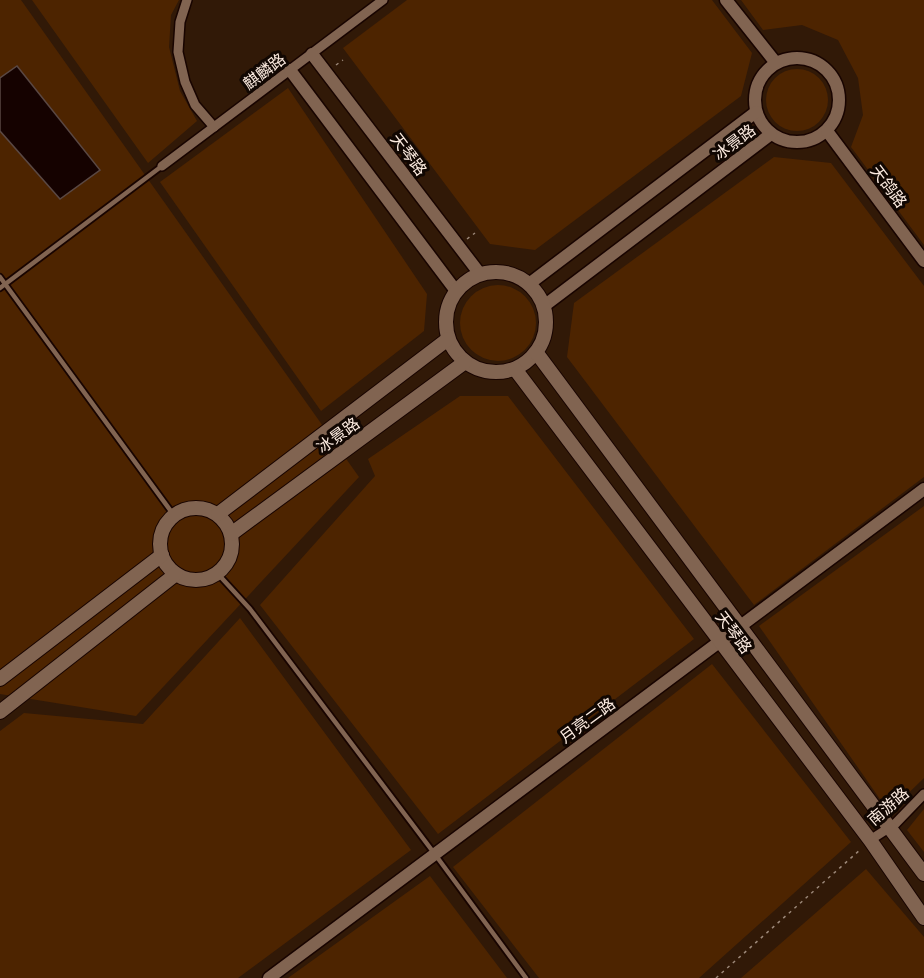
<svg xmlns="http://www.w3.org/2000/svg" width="924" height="978" font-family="Georgia,'Noto Sans SC',serif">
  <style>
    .green { fill: #4d2400 }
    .water { fill: #150200; stroke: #5a4843; stroke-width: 1.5 }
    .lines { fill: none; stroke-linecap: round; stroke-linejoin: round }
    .service-casing { stroke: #180400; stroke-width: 8 }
    .minor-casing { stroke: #180400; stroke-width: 12 }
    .tertiary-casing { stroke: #180400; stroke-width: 15 }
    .secondary-casing { stroke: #180400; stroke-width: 16 }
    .path { stroke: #9c8879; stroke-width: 1.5; stroke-dasharray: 3 4.5; stroke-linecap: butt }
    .service { stroke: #816451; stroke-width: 4.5 }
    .minor { stroke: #816451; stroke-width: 9 }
    .tertiary { stroke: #816451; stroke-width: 12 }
    .secondary { stroke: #816451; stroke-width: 14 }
    .labels { text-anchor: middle; stroke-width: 6; stroke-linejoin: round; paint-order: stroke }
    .street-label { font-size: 16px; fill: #fcebe0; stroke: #110702 }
  </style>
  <rect width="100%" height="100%" fill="#311907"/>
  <!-- green -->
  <g class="green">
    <polygon points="0,0 21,0 359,477 136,716 0,694"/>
    <polygon points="32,0 179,0 171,15 169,47 180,91 197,121 148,163"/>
    <polygon points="407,0 712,0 752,53 741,96 535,250 490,244 343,48"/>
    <polygon points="741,0 924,0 924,245 851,147 863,115 858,78 838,40 802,25 763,30"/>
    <circle cx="797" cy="100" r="31"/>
    <polygon points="288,88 427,294 424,331 321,411 160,182"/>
    <polygon points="774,157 831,163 924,286 924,477 754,605 567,357 574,303"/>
    <circle cx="498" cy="323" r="38"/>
    <polygon points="460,396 508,396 694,639 438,834 260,605 375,476 368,459"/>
    <polygon points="924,506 924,778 889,812 759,626"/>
    <polygon points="240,618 411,850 238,978 0,978 0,731 24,713 143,724"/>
    <polygon points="712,664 851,842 699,978 539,978 453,867"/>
    <polygon points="924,809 924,852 907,830"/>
    <polygon points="866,869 924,937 924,978 741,978"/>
    <polygon points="430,876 507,978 288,978"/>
  </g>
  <!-- water -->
  <polygon class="water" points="17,66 100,170 60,199 0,131 0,78"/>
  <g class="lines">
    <!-- service casing -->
    <g class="service-casing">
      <g id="service">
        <polyline points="0,277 173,514"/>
        <polyline points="0,288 162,166"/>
        <polyline points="218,574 250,609 434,853 526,978"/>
      </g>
    </g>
    <!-- minor casing -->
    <g class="minor-casing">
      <g id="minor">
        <polyline points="187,0 180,22 178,52 185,82 195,105 214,127"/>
        <polyline points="162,166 383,0"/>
        <polyline points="870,840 895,824 924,794"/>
      </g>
    </g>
    <!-- tertiary casing -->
    <g class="tertiary-casing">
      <g id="tertiary">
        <polyline points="726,0 776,63"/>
        <polyline points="312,54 480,274"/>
        <circle cx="797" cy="100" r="42"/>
        <polyline points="290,70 456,291"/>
        <polyline points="827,131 924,261"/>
        <polyline points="529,284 756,112"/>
        <polyline points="544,306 771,134"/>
        <path d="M269 978C486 814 706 653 924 489"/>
      </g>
    </g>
    <!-- secondary casing -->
    <g class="secondary-casing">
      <g id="secondary">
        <circle cx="496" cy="322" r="50"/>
        <polyline points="536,352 924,874"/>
        <polyline points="515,369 870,840 924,918"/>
        <circle cx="196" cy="544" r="36"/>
        <polyline points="218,514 448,339"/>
        <polyline points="231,534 465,362"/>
        <polyline points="0,679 162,555"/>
        <polyline points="0,712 176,574"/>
      </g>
    </g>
    <!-- path -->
    <g class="path">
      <polyline points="336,65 343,60"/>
      <polyline points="467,239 475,233"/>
      <polyline points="716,978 861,849"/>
    </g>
    <!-- service -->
    <use href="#service" class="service"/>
    <!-- minor -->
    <use href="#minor" class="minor"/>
    <!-- tertiary -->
    <use href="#tertiary" class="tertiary"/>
    <!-- secondary -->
    <use href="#secondary" class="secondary"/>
  </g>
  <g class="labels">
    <!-- street labels -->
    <g class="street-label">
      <text transform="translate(264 71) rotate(-37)" y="6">麒麟路</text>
      <text transform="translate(734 142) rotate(-37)" y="6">冰景路</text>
      <text transform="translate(409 154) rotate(53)" y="6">天琴路</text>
      <text transform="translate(889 186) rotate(53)" y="6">天鸽路</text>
      <text transform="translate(338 435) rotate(-36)" y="6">冰景路</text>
      <text transform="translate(734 632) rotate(53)" y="6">天琴路</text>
      <text transform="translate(587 720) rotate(-36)" y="6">月亮二路</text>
      <text transform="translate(888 806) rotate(-41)" y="6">南游路</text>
    </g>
  </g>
</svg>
